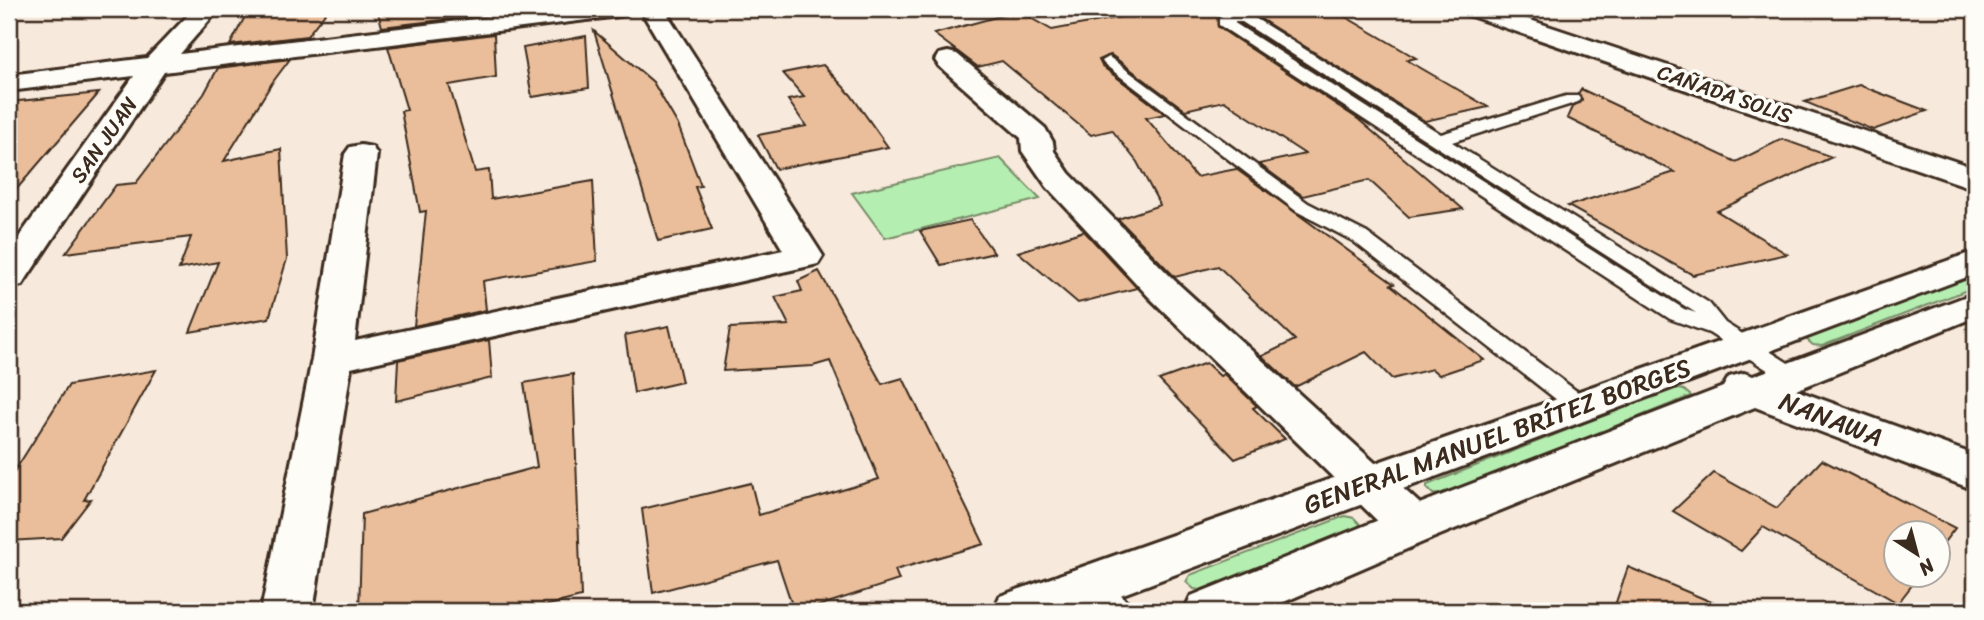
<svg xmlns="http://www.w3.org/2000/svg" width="1984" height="620" font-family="Sriracha,sans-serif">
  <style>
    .green { fill: #b5eeb1; stroke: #788c68; stroke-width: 2 }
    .building { fill: #eabe9a; stroke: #3b2a1e; stroke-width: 2 }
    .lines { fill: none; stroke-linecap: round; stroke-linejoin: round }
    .service-casing { stroke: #3b2a1e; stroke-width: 5 }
    .minor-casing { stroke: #3b2a1e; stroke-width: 6 }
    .tertiary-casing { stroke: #3b2a1e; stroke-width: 6 }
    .secondary-casing { stroke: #3b2a1e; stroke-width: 6 }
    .service { fill: #fdfcf7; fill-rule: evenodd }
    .minor { fill: #fdfcf7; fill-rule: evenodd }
    .tertiary { fill: #fdfcf7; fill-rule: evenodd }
    .secondary { fill: #fdfcf7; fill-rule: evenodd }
    .labels { text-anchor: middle; stroke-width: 7; stroke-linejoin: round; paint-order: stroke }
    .far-street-label { font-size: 21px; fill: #3b2a1e; stroke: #fdfcf7 }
    .street-label { font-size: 26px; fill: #3b2a1e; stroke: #fdfcf7 }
  </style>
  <rect width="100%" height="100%" fill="#f7e9db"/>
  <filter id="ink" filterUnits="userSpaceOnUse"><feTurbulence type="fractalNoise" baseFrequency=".0143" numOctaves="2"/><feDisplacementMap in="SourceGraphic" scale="14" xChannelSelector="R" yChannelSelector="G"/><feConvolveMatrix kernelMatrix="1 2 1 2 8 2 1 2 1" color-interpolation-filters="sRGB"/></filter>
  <g filter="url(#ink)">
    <!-- green -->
    <g class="green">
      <polygon points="1238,24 1244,24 1702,315 1695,317"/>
      <polygon points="1000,158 1040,199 885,238 852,193"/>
      <polygon points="1970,276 1975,276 1975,287 1822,346 1813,345 1806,339"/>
      <polygon points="1674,388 1684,390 1691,396 1442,495 1433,494 1427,488 1427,485"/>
      <polygon points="1345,516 1354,518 1360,524 1359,527 1200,590 1194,589 1186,582 1190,575"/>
    </g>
    <!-- building -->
    <g class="building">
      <polygon points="249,9 328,9 307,36 230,45"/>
      <polygon points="377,9 492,9 493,14 382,27"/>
      <polygon points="1165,9 1332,9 1416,58 1407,60 1488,107 1425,121 1251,13 1226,11 1218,16 1218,27 1358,119 1463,209 1409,217 1369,180 1303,196 1259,164 1305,154 1224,101 1185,110 1111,55 1099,60 1102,66 1165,114 1146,118 1196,177 1236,169 1394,284 1391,285 1484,360 1439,375 1432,369 1392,379 1366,352 1295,387 1262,356 1295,340 1218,266 1175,277 1118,219 1160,205 1137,162 1112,130 1091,135 1002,61 978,67 934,34 1018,11 1052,30"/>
      <polygon points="594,31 653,82 678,125 701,186 695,187 712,229 658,241"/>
      <polygon points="494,34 496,77 449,85 475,172 489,170 491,199 593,181 597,261 483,281 486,310 414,326 426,211 420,212 401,111 407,110 388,47"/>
      <polygon points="586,36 589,88 532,97 523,48"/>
      <polygon points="290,59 272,83 224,161 281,149 287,259 269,318 190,332 218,262 179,269 191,237 66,253 116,185 136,183 204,94 218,68"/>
      <polygon points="823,65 851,95 888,147 776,169 758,135 806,126 788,100 804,97 783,73"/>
      <polygon points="1859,85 1927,111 1873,130 1805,102"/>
      <polygon points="1581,89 1736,162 1782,139 1832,157 1717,211 1787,254 1693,275 1568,206 1675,172 1567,118 1572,107 1582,100 1578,94"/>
      <polygon points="99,93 9,198 9,102"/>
      <polygon points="970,220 994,253 941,265 920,231"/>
      <polygon points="1084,231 1137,288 1078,303 1018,252"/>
      <polygon points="819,271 882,384 903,378 984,544 895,570 899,580 803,611 794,611 777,560 653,593 642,509 751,483 759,515 879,479 830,361 813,366 723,371 730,328 789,325 775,297 802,291 798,281"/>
      <polygon points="669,326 682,382 634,393 625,335"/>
      <polygon points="489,340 492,378 396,401 398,360"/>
      <polygon points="1206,363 1220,376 1224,374 1257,406 1253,408 1285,439 1235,459 1159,380"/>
      <polygon points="156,370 84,500 91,499 61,538 9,541 9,480 69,385"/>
      <polygon points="573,374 581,597 525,611 359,611 362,514 537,467 524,383"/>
      <polygon points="1822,460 1955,528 1938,550 1938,533 1896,533 1896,575 1920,575 1898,603 1763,527 1741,551 1673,511 1714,473 1777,508"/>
      <polygon points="1628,567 1733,611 1613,611"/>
    </g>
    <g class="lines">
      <!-- service casing -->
      <g class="service-casing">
        <g id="service">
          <path d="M1226 14 1250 15 1441 134 1566 96H1578L1580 99 1578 102 1452 142 1709 303 1725 323 1801 371 1804 376 1801 381 1793 383 1785 381 1709 333 1670 319 1219 25V18ZM1233 22H1242L1696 313 1684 309Z"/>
          <polygon points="1109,57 1308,203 1367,233 1587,399 1591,405 1587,411 1579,413 1571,411 1353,241 1296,211 1104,64 1102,61"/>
        </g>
      </g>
      <!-- minor casing -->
      <g class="minor-casing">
        <g id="minor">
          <polygon points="194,9 219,9 180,54 560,9 631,9 628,14 619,16 164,72 22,285 9,288 9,251 134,76 9,91 9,75 147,58"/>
          <polygon points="640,9 664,9 823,256 818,264 805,267 351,368 313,611 261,611 312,359 345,154 350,147 361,145 372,147 377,154 355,341 783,250"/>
          <polygon points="948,52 957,54 1045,128 1053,142 1054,151 1069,173 1174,280 1430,513 1437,526 1430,539 1413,544 1396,539 1148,296 1047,187 1022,151 1021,138 939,66 935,60 939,54"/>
          <path d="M1077 569C1100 577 1122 589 1132 611H1067L1059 605 1051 590 1059 575Z"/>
        </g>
      </g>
      <!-- tertiary casing -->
      <g class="tertiary-casing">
        <polygon id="tertiary" points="1462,9 1497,9 1975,168 1975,189 1465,14"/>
      </g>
      <!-- secondary casing -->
      <g class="secondary-casing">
        <g id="secondary">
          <polygon points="1975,251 1975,274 1078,611 993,611 1000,596"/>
          <polygon points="1975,293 1975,317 1796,390 1975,455 1975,490 1755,407 1430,539 1263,611 1184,611 1191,596 1396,513 1723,387 1729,377 1744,373 1753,376"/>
        </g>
      </g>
      <!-- service -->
      <use href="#service" class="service"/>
      <!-- minor -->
      <use href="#minor" class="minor"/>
      <!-- tertiary -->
      <use href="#tertiary" class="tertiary"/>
      <!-- secondary -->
      <use href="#secondary" class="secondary"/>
    </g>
  </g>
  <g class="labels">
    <!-- far-street labels -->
    <g class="far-street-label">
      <text transform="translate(1725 94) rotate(19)" y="7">CAÑADA SOLIS</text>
      <text transform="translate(104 140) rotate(-55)" y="7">SAN JUAN</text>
    </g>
    <!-- street labels -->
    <g class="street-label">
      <text transform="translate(1831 419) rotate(21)" y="9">NANAWA</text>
      <text transform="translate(1497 436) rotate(-20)" y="9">GENERAL MANUEL BRÍTEZ BORGES</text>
    </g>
  </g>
  <!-- margin -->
  <rect width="1984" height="620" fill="none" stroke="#fdfcf7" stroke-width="35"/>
  <rect x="18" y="18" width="1949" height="585" fill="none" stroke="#3b2a1e" stroke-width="2.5" filter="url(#ink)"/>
  <!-- north arrow -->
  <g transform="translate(1917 554) rotate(144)"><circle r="33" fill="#fdfcf7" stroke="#afa8a0" stroke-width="2"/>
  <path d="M0-5L12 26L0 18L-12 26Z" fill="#3b2a1e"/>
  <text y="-10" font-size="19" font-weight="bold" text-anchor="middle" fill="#3b2a1e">N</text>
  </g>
</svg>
